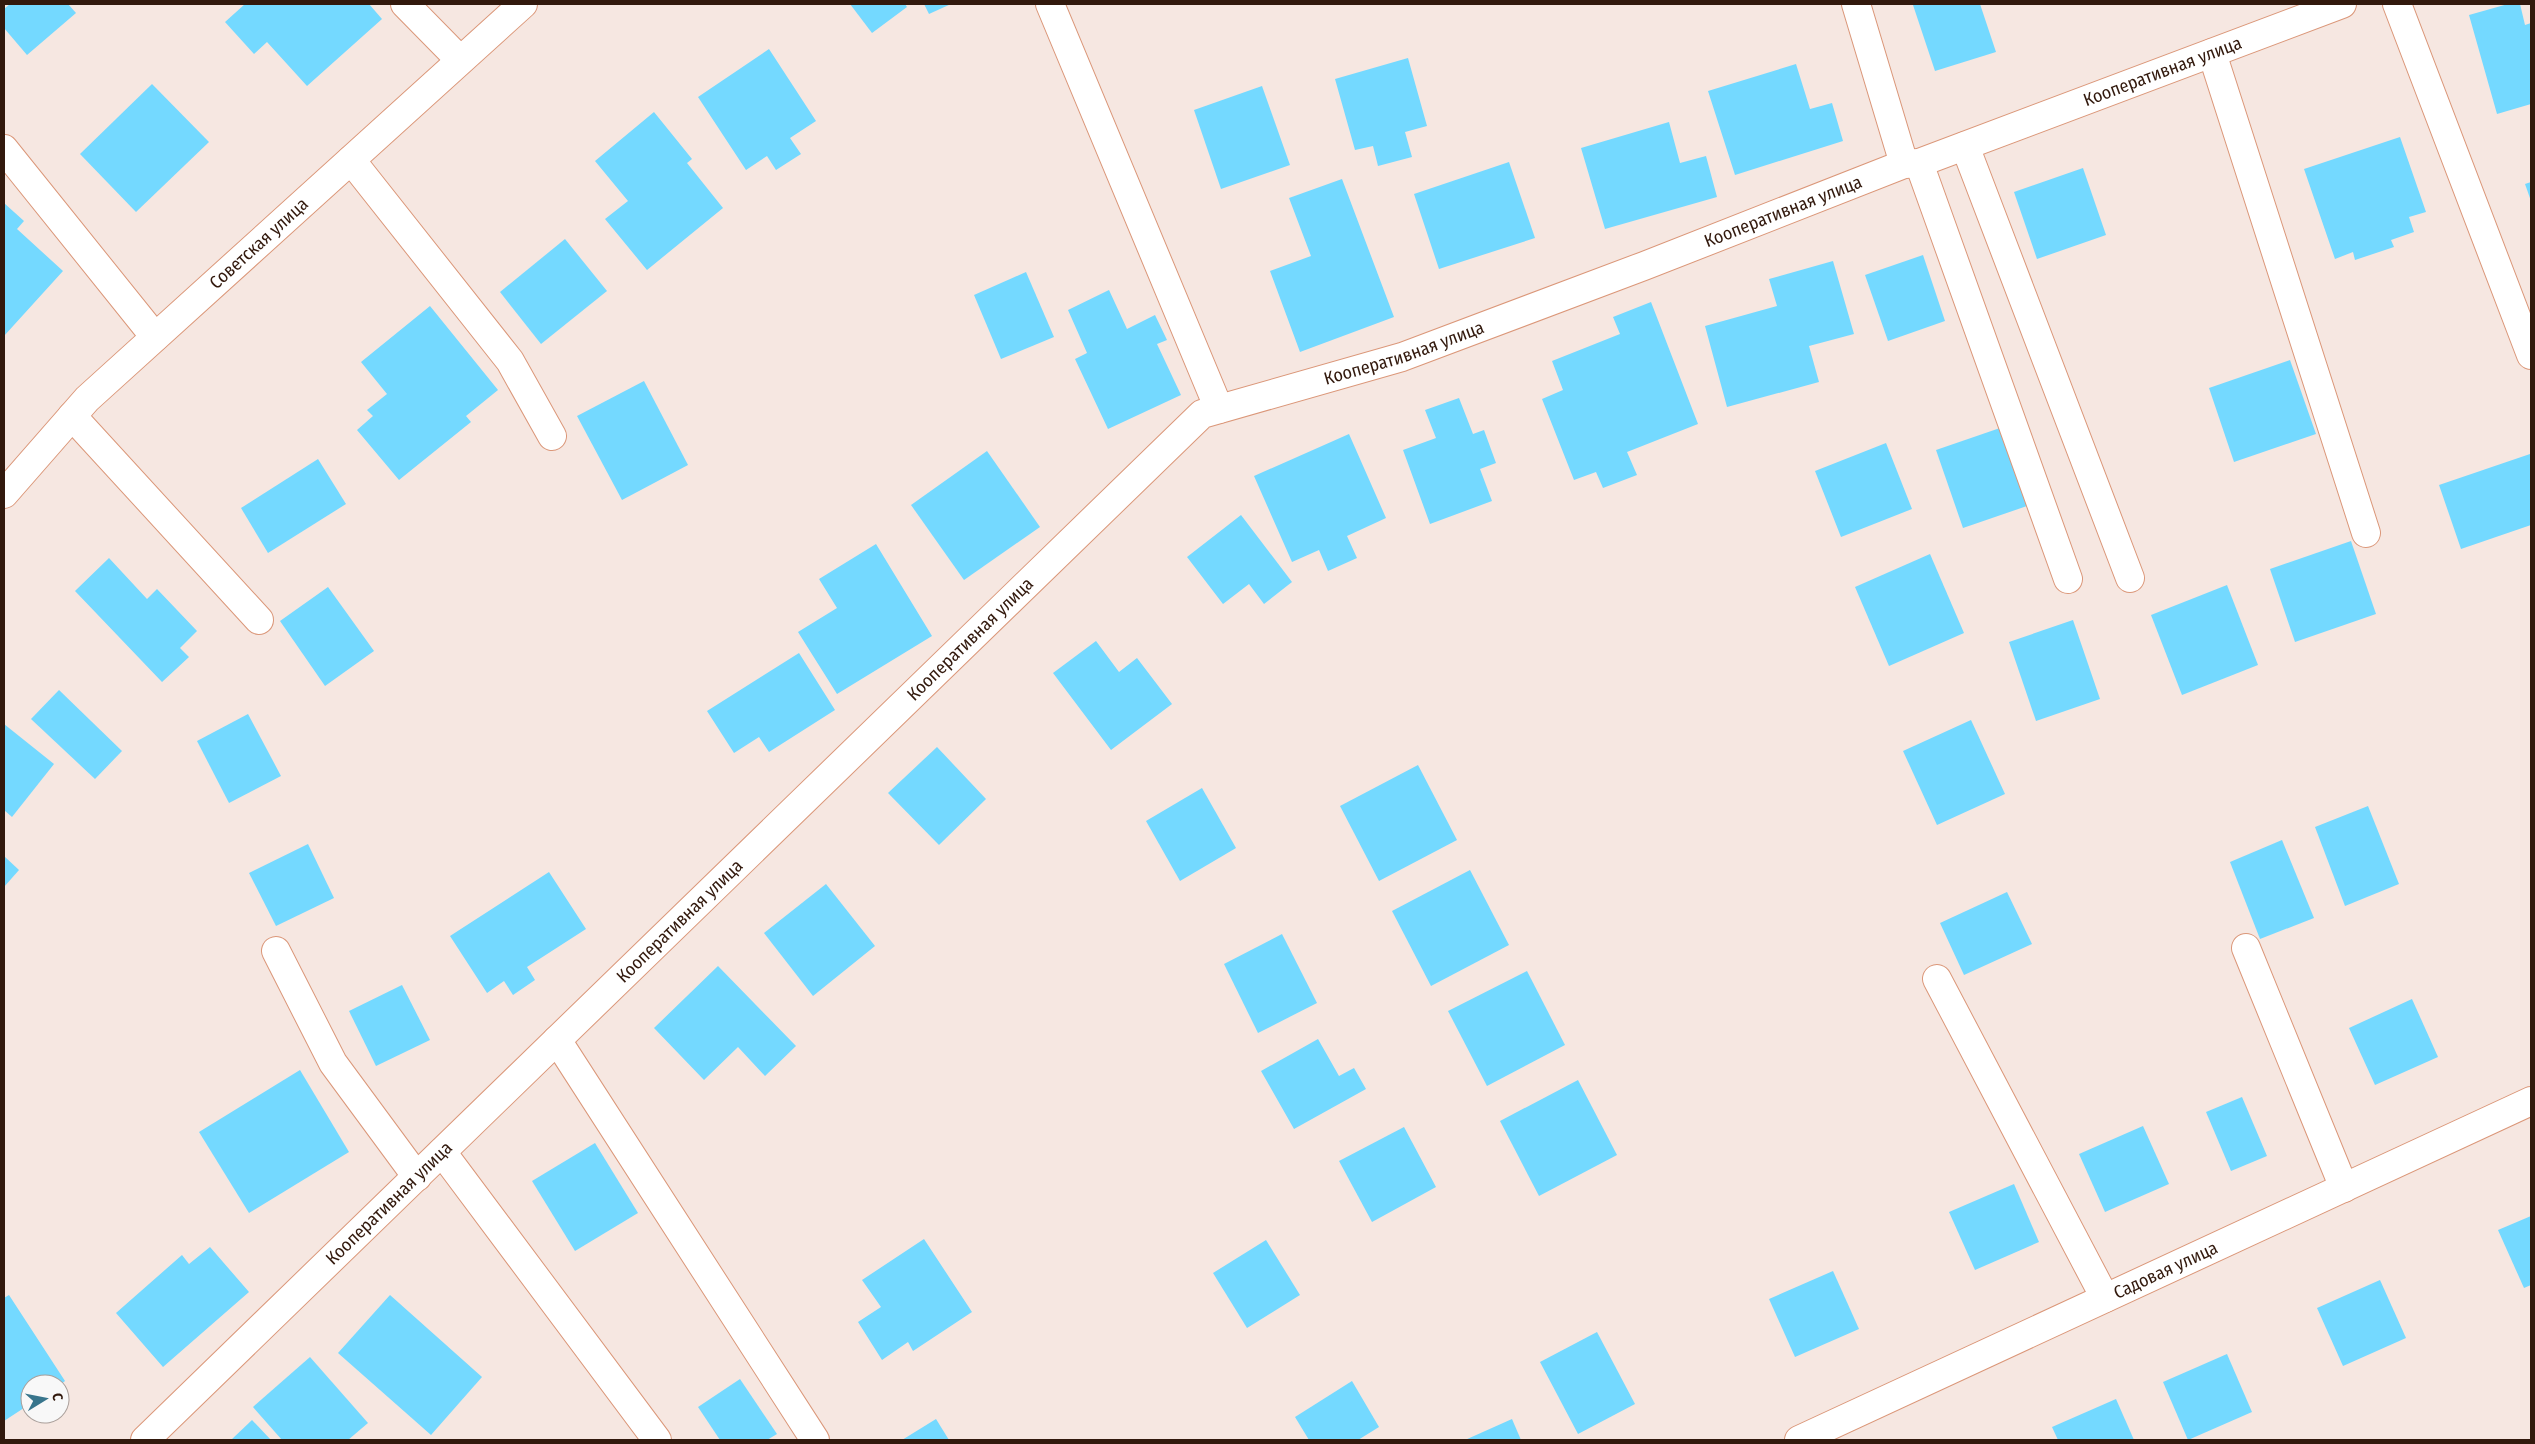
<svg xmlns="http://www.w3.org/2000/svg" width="2535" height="1444" font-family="'Fira Sans Condensed',sans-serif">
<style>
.building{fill:#74d9ff}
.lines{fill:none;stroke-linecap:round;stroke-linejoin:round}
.minor-casing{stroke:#db9779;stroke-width:30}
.minor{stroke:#fff;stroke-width:28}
.labels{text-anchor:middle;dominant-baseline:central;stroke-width:5;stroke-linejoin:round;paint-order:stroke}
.street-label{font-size:18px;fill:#32190d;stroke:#f8f8f8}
</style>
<rect width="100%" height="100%" fill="#f6e7e1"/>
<g class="building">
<path d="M10,4H68L76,13L27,55L4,28V9Z"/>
<path d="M245,4H369L382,19L307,86L267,42L254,54L225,22Z"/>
<path d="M850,4H905L907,7L872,33Z"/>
<path d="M924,4H951L929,14Z"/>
<path d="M1917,4H1980L1996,52L1935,71L1913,5Z"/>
<path d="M2508,4H2520L2525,25L2531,23V104L2497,114L2469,15Z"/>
<path d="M769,49L816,121L790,138L801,154L776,170L767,156L746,170L698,97Z"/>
<path d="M1408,58L1427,126L1405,132L1412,157L1378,166L1373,146L1355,150L1335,79Z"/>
<path d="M1796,64L1810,109L1832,103L1843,141L1735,175L1708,91Z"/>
<path d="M152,84L209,142L136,212L80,154Z"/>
<path d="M1262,86L1290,165L1221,189L1194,110Z"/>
<path d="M654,112L692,159L687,163L723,208L647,270L605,219L628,201L595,161Z"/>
<path d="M1669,122L1680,163L1706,156L1717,197L1605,229L1581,148Z"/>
<path d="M2400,137L2426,212L2409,217L2414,232L2391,240L2394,247L2355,260L2353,252L2335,259L2304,169Z"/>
<path d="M1509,162L1535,238L1439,269L1414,194Z"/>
<path d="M2083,168L2106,235L2037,259L2014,192Z"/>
<path d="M1342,179L1394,317L1300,352L1270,271L1311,256L1289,198Z"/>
<path d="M2531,182V201L2525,184Z"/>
<path d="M4,203L24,221L17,229L63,271L4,336Z"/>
<path d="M565,239L607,291L541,344L500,292Z"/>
<path d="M1923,255L1945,321L1888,341L1865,275Z"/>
<path d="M1833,261L1854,334L1809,346L1819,382L1727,407L1705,326L1777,306L1769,279Z"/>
<path d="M1026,272L1054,337L1001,359L974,295Z"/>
<path d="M1109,290L1127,329L1155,315L1167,340L1157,344L1181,395L1108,429L1075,359L1087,353L1068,310Z"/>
<path d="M1651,302L1698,424L1627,452L1637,475L1603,488L1596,472L1574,480L1542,399L1563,390L1552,361L1620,334L1613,317Z"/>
<path d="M430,306L498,390L466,416L471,422L399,480L357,430L373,416L367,410L387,394L361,362Z"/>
<path d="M2290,360L2316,434L2234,462L2209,388Z"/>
<path d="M644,381L688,465L622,500L577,416Z"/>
<path d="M1459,398L1473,434L1484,430L1496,463L1480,469L1492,501L1430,524L1403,450L1436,438L1425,410Z"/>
<path d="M2000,428L2027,506L1963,528L1936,450Z"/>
<path d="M1349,434L1386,518L1347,536L1357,558L1328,571L1319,550L1292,562L1254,476Z"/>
<path d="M1886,443L1912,509L1841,537L1815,471Z"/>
<path d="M987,451L1040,527L964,580L911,505Z"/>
<path d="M2530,454L2531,525L2461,549L2439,485Z"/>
<path d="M318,459L346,504L268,553L241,508Z"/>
<path d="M1241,515L1292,582L1264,604L1249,584L1223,604L1187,557Z"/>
<path d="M2351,541L2376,614L2295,642L2270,569Z"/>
<path d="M876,544L932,636L837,694L798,632L837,608L819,579Z"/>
<path d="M1930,554L1964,633L1889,666L1855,587Z"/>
<path d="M109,558L147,599L157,589L197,631L180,648L189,657L162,682L75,591Z"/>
<path d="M2227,585L2258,665L2182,695L2151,615Z"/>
<path d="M328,587L374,651L325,686L280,621Z"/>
<path d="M2073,620L2100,699L2036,721L2009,642Z"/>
<path d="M1096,641L1119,672L1137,658L1172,704L1111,750L1053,673Z"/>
<path d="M799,653L835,710L769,752L759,737L734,753L707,711Z"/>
<path d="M59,690L122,751L95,779L31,719Z"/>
<path d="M248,714L281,776L229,803L197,741Z"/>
<path d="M1971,720L2005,794L1937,825L1903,751Z"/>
<path d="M4,724L54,764L12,817L4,810Z"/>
<path d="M937,747L986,799L939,845L888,793Z"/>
<path d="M1418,765L1457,840L1379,881L1340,806Z"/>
<path d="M1202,788L1236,848L1180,881L1146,821Z"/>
<path d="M2368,806L2399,884L2345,906L2315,827Z"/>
<path d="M2282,840L2314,918L2260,939L2230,862Z"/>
<path d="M308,844L334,898L276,926L249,873Z"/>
<path d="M4,856L19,870L4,887Z"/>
<path d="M1470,870L1509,945L1431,986L1392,911Z"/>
<path d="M549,872L586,929L527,967L535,980L513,995L504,981L487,993L450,936Z"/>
<path d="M826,884L875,946L813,996L764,933Z"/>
<path d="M2007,892L2032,944L1964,975L1940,923Z"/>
<path d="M1282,934L1317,1003L1258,1033L1224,964Z"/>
<path d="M718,966L796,1046L765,1076L738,1047L704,1080L654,1028Z"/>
<path d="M1527,971L1565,1045L1487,1086L1448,1011Z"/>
<path d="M402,985L430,1040L376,1066L349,1011Z"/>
<path d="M2412,999L2438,1057L2375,1085L2349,1028Z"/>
<path d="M1318,1039L1339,1076L1354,1068L1366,1089L1294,1129L1261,1071Z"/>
<path d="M300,1070L349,1152L249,1213L199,1132Z"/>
<path d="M1578,1080L1617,1155L1539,1196L1500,1121Z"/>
<path d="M2242,1097L2267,1156L2231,1171L2206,1112Z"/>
<path d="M2143,1126L2169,1184L2105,1212L2079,1154Z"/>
<path d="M1404,1127L1436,1187L1372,1222L1339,1161Z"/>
<path d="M595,1143L638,1213L575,1251L532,1181Z"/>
<path d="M2014,1184L2039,1242L1975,1270L1949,1212Z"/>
<path d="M2531,1216V1285L2524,1288L2498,1230Z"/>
<path d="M924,1239L972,1312L913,1351L908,1342L882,1360L858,1322L881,1307L862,1280Z"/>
<path d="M1266,1240L1300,1295L1247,1328L1213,1273Z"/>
<path d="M210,1247L249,1292L163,1367L116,1313L182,1255L189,1264Z"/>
<path d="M1833,1271L1859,1329L1795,1357L1769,1299Z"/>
<path d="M2380,1280L2406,1338L2343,1366L2317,1308Z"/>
<path d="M9,1295L65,1381L60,1385L30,1384V1404L4,1421V1298Z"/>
<path d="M390,1295L482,1377L431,1435L338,1353Z"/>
<path d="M1597,1332L1635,1404L1578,1434L1540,1362Z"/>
<path d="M2227,1354L2252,1412L2188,1440L2163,1382Z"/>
<path d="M310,1357L368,1423L348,1440H282L253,1407Z"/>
<path d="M740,1379L777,1434L767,1440H720L698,1407Z"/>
<path d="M1352,1381L1379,1427L1358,1440H1309L1295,1417Z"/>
<path d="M2116,1399L2134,1440H2058L2052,1427Z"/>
<path d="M936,1419L949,1440H902Z"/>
<path d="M1512,1419L1521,1440H1465Z"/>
<path d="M252,1420L271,1440H231Z"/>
</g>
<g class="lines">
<defs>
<g id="minor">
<path d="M405,4L460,60"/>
<path d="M1050,4L1219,409"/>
<path d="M1856,4L1904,164"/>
<path d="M2397,4L2531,355"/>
<path d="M2212,53L2366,533"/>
<path d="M1965,146L2130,578"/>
<path d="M4,149L155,337"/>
<path d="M351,160L510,361L552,436"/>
<path d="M1919,163L2068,579"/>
<path d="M72,416L259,620"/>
<path id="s1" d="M4,494L87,399L523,4"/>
<path d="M2246,948L2344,1188"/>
<path d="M276,951L333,1063L417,1177"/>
<path d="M1937,979L2105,1298"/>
<path d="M557,1040L815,1440"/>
<path d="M442,1152L657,1440"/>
<path id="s2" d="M145,1440L1202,414L1402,357L1644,266L1904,164L1919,163L2342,4"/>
<path id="s3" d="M1799,1440L2531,1101"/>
</g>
</defs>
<use href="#minor" class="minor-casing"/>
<use href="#minor" class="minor"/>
</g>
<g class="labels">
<g class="street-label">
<text stroke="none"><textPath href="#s2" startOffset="2494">Кооперативная улица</textPath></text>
<text stroke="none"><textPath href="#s2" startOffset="2089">Кооперативная улица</textPath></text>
<text stroke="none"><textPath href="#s1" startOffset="358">Советская улица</textPath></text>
<text stroke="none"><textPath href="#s2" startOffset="1684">Кооперативная улица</textPath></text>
<text stroke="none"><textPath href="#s2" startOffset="1150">Кооперативная улица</textPath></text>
<text stroke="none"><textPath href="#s2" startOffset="745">Кооперативная улица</textPath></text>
<text stroke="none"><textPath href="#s2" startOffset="340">Кооперативная улица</textPath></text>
<text stroke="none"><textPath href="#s3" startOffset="404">Садовая улица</textPath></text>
</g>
</g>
<rect width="2535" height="1444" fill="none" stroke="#32190d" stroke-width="10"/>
<g transform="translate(45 1399) rotate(80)"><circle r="24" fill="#f8f8f8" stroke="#a99f9a"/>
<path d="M0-4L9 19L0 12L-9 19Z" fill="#38758c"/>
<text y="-8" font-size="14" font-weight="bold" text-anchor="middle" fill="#32190d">С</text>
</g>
</svg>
